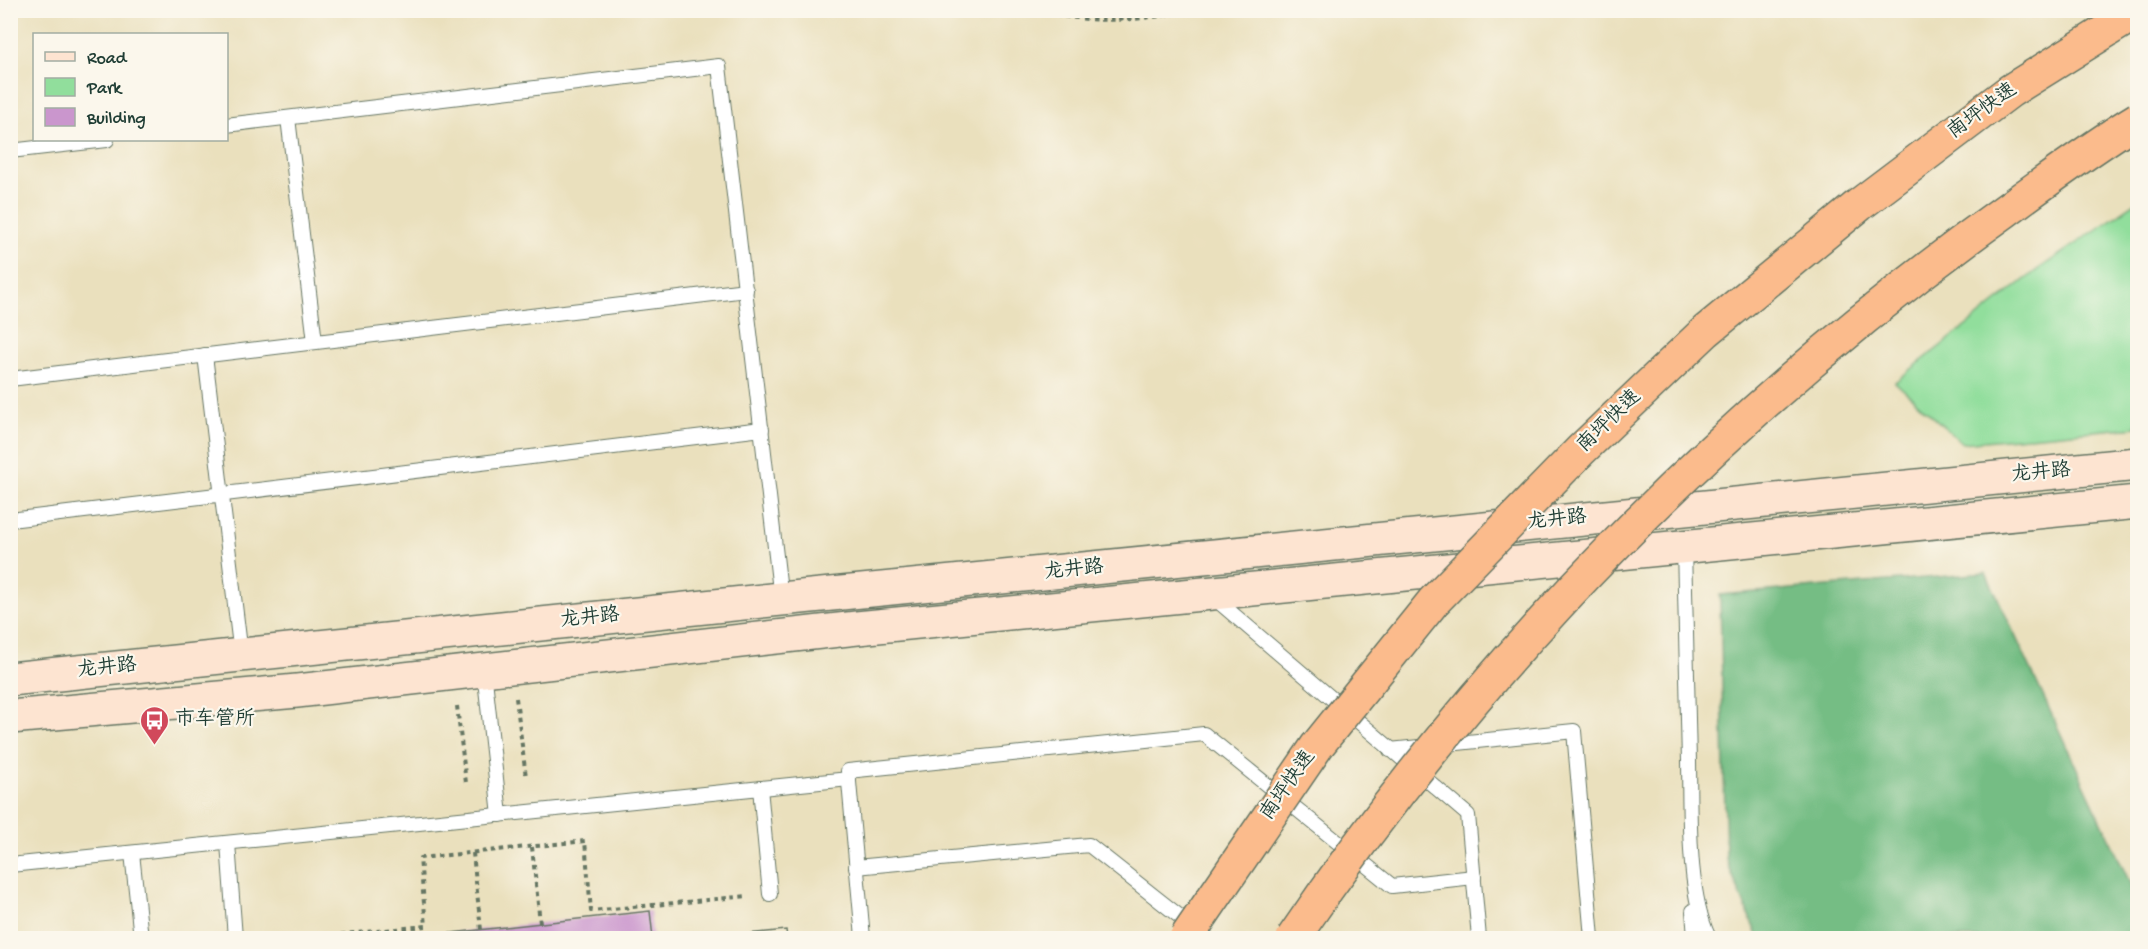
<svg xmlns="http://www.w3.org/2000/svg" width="2148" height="949" font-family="'Gochi Hand','LXGW WenKai TC',sans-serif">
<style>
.green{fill:#91de9c;stroke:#588e68;stroke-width:1.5}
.forest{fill:#74bd84;stroke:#4a7d5c;stroke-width:1.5}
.building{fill:#ca96cd}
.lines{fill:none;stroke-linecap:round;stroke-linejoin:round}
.lane-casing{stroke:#667664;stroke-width:16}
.secondary-casing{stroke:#667664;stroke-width:36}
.path{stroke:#667664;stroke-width:4;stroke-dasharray:4.5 4.5;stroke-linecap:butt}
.lane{stroke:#fff;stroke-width:14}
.secondary{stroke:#fde4d1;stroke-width:33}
.highway-bridge-casing{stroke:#667664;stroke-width:36;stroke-linecap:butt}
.highway-bridge{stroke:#fbbb8c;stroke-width:33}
.labels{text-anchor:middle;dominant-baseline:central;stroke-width:4.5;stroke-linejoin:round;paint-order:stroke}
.street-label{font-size:20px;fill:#1f3d34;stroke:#fbf7ec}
.poi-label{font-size:20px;fill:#1f3d34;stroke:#fbf7ec;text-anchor:start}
</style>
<rect width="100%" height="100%" fill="#fbf7ec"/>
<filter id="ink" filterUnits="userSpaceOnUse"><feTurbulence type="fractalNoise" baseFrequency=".0167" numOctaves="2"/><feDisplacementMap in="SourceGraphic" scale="12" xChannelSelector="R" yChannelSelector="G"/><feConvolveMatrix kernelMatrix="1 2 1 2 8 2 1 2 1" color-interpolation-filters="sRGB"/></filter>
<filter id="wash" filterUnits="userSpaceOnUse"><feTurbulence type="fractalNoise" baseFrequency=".008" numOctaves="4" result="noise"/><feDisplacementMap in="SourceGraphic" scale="24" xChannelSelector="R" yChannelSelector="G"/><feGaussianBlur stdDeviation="1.35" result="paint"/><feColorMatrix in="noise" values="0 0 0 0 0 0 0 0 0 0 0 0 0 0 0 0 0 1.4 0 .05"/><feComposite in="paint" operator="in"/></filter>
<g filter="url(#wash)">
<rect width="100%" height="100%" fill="#eae0bd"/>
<path class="green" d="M2137,202V427L1962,443L1895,382L2037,270Z"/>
<path class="forest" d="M1986,573L2137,898V938H1758L1726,859L1720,595Z"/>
<g id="blocks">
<g class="building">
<path d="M650,911L653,938H415V937Z"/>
<path d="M786,930L787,938H719V937Z"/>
</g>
</g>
</g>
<g filter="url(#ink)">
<use href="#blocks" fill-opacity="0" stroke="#667664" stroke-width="1.5"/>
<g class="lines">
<defs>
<g id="lane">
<path d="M288,118L315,342"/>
<path d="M226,125L719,66L781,599"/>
<path d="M10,151L107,140"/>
<path d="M205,355L241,655"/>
<path d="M10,379L746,290"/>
<path d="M10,520L762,429"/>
<path d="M1684,547C1686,619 1687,691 1689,762C1690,814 1687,893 1709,938"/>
<path d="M1213,597L1468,815L1479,938"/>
<path d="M484,670L500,815"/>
<path d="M1390,750L1574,731L1592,938"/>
<path d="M760,788L770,894"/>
<path d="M228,843L235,938"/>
<path d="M132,853L141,938"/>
<path d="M10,865L849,779"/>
<path d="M856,867L1089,845L1207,938"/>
<path d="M1693,911L1695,938"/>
<path d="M863,938L848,771L1204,734L1392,886L1474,877"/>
</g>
<g id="secondary">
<path d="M10,679L781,599L2138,464"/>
<path d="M10,717L297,691L857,628L2138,502"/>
</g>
</defs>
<use href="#lane" class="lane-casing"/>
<use href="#secondary" class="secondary-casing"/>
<g class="path">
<path d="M1038,10C1087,25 1143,21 1193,10"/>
<path d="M516,698L526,777"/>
<path d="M457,706L466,783"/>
<path d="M532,847L540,923"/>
<path d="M473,853L481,930"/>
<path d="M305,938L426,926L420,858L585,841L591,911L748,896"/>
</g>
<use href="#lane" class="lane"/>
<use href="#secondary" class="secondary"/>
<defs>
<g id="highway-bridge">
<path d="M1186,938L1317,746L1433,602L1581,450L1706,331L1859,205L2010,91L2138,11"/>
<path d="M1293,938C1482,658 1731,407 2005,211C2049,179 2092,147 2138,119"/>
</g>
</defs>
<use href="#highway-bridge" class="highway-bridge-casing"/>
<use href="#highway-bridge" class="highway-bridge"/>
</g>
</g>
<defs>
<symbol id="bus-pin" viewBox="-11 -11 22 30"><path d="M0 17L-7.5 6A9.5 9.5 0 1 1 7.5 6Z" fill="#d1495b" stroke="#fbf7ec"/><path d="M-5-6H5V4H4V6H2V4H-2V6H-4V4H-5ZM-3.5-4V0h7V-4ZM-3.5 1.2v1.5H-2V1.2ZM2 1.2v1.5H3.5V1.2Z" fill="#fff"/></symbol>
</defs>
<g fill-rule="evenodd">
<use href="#bus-pin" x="138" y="704" width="33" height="45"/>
</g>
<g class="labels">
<g class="street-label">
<text transform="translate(1983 112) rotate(-36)">南坪快速</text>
<text transform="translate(1610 422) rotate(-44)">南坪快速</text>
<text transform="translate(2041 474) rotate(-5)">龙井路</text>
<text transform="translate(1557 521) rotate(-6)">龙井路</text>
<text transform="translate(1074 571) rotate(-6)">龙井路</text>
<text transform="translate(590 619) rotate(-6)">龙井路</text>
<text transform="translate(107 669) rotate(-6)">龙井路</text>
<text transform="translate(1289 786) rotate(-55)">南坪快速</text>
</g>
<g class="poi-label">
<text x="175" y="720">市车管所</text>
</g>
</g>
<rect width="2148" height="949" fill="none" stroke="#fbf7ec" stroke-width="36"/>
<rect x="33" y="33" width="195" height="108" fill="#fbf7ec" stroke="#a3ada2" stroke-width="1.5"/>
<rect x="45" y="52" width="30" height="9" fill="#fde4d1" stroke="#a3ada2" stroke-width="1.5"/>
<text x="87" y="63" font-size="18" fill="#1f3d34">Road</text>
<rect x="45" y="78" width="30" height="18" fill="#91de9c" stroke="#a3ada2" stroke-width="1.5"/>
<text x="87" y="93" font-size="18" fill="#1f3d34">Park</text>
<rect x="45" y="108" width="30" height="18" fill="#ca96cd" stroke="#a3ada2" stroke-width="1.5"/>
<text x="87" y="123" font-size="18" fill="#1f3d34">Building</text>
</svg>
